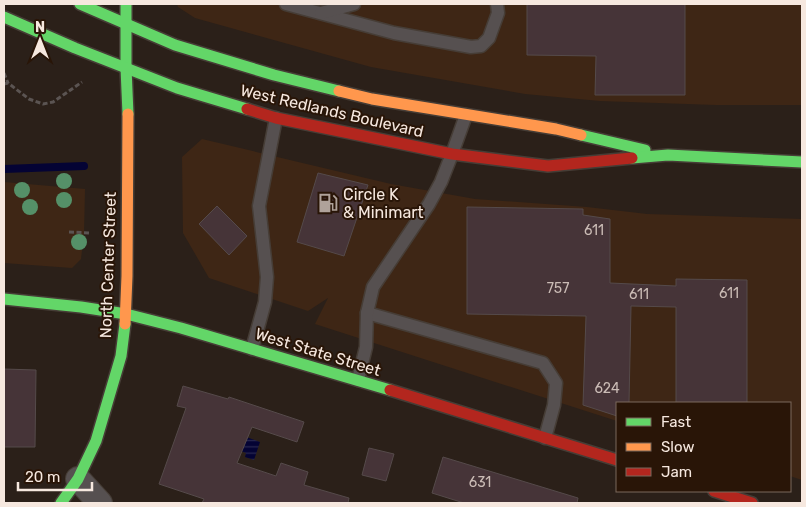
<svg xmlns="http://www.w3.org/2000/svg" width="806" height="507" font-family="Rubik,sans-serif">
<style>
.built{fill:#3e2615}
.water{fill:url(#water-rules)}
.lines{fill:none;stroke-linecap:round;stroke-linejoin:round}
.stream{stroke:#040334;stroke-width:8}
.building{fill:#463438;stroke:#554a4a}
.lane-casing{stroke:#463d36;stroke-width:15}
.street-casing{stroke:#463d36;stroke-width:26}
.fast-casing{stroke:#463d36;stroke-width:14}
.slow-casing{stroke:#463d36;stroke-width:14}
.jam-casing{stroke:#463d36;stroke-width:14}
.path{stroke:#5b5452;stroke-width:3;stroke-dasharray:5 2.5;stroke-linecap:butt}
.lane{stroke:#565050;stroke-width:12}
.street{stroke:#565050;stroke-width:24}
.fast{stroke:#63d668;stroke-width:11}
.slow{stroke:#ff974d;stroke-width:11}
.jam{stroke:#b3261e;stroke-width:11}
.tree{fill:#559068}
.labels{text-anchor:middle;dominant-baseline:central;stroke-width:4;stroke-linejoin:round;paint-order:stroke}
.number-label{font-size:14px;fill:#cabbb5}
.street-label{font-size:16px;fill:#f6e8df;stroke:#291507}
.poi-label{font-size:16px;fill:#f6e8df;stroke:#291507;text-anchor:start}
</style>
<defs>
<pattern id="water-rules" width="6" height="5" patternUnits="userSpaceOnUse" patternTransform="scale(1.25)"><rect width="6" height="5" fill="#040334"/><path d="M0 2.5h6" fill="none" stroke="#292851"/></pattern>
</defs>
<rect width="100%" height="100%" fill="#2b2019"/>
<g class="built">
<path d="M177,4H802V105H716L600,101L525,94L371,67L195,18L178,7Z"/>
<path d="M202,139L391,184L475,199L587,207L647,214L802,219V480L790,476V403H617V421L315,324L328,298L308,311L209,278L183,233L182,157Z"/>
<path d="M4,182L85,189L84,233L81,259L72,268L4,263Z"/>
</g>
<path class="water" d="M229,431L260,442L254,460L245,457L246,453L224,445Z"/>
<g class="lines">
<path class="stream" d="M4,169L84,166"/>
</g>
<g class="building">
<path d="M527,4H685V95H595L596,56L527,55Z"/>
<path d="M318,173L368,185L344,256L297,242Z"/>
<path d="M217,206L247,236L229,255L199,224Z"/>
<path d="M467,207L583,209V215L610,219V283L676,286V279L747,280V403H676V307L631,306L629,403H617V416L583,405L586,316L467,314Z"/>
<path d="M4,369L36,370L35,447H4Z"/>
<path d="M183,386L228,399L229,397L304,422L297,442L252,427L237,463L276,476L281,463L308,472L304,485L349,498L348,503H202L204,499L159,484L186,408L177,406Z"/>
<path d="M369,448L394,454L386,481L362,475Z"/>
<path d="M443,457L578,498L577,503H464L432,493Z"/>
</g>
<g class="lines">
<defs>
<g id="lane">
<path d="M286,4L394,33L471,47L481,46L489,38L498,13L497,4"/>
<path d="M321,13L354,4"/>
<path d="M367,313L543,363L556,383L554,405L545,438"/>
<path d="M252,349L265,302L267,277L259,206L276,118"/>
<path d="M358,380L366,347L367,313L373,287L429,204L441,182L452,154L466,115"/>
</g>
<path id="street" d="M78,479L100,503"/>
<g id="fast">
<path d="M80,4L175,45L274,75L339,91"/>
<path d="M126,4V68L128,114"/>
<path d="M4,17L75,48L177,88L247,109"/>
<path d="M581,135L645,150"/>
<path d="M632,158L668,155L802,162"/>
<path d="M4,299L81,307L126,314L181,328L390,390"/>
<path d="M61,503L78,479L96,441L121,356L125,324"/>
</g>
<g id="slow">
<path d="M339,91L372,99L556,129L581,135"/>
<path d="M125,324L127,276L128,114"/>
</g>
<g id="jam">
<path d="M247,109L276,118L452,154L548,166L632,158"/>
<path d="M390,390L617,460"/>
<path d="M714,491L752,503"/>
</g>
</defs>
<use href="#lane" class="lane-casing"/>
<use href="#street" class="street-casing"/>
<use href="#fast" class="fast-casing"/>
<use href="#slow" class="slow-casing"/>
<use href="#jam" class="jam-casing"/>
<g class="path">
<path d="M4,73L8,83"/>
<path d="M4,84L8,83L29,99L43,104L53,102L82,82"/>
<path d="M69,232L91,233"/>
</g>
<use href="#lane" class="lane"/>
<use href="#street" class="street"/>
<use href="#fast" class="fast"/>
<use href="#slow" class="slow"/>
<use href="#jam" class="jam"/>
</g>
<g class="tree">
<circle cx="64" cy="181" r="8"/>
<circle cx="22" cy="190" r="8"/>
<circle cx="64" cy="200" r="8"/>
<circle cx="30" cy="207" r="8"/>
<circle cx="79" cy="242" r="8"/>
</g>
<defs>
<symbol id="fuel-bare" viewBox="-9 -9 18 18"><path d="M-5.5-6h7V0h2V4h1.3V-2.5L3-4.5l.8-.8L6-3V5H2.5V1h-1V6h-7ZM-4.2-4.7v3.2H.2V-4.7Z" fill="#afa29a" stroke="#291507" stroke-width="2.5" paint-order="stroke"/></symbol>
</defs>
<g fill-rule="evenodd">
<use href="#fuel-bare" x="314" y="189" width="28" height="28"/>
</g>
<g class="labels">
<g class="number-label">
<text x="594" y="230">611</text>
<text x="558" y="288">757</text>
<text x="729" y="293">611</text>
<text x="639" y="294">611</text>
<text x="607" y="388">624</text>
<text x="480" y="482">631</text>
</g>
<g class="street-label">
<text transform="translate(332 111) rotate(13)">West Redlands Boulevard</text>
<text transform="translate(108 265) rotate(-88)">North Center Street</text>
<text transform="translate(318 352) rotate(17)">West State Street</text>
</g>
<g class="poi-label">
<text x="343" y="194">Circle K<tspan x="343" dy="18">&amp; Minimart</tspan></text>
</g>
</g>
<rect width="806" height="507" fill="none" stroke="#f6e8df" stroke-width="10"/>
<rect x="616" y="402" width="175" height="90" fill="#291507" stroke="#7b695d"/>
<rect x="626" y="418" width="25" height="8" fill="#63d668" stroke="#7b695d"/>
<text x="661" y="427" font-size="15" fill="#f6e8df">Fast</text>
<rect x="626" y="443" width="25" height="8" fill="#ff974d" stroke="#7b695d"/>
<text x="661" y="452" font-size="15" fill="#f6e8df">Slow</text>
<rect x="626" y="468" width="25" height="8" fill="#b3261e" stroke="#7b695d"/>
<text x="661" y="477" font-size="15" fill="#f6e8df">Jam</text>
<g transform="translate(40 40)" stroke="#291507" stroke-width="4" paint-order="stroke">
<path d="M0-4L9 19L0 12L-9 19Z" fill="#f6e8df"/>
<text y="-8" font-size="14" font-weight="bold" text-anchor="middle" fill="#f6e8df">N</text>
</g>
<path d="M18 482v8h74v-8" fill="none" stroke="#f6e8df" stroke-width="2.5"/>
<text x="25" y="482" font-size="15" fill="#f6e8df" stroke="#291507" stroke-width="4" paint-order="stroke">20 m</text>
</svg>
